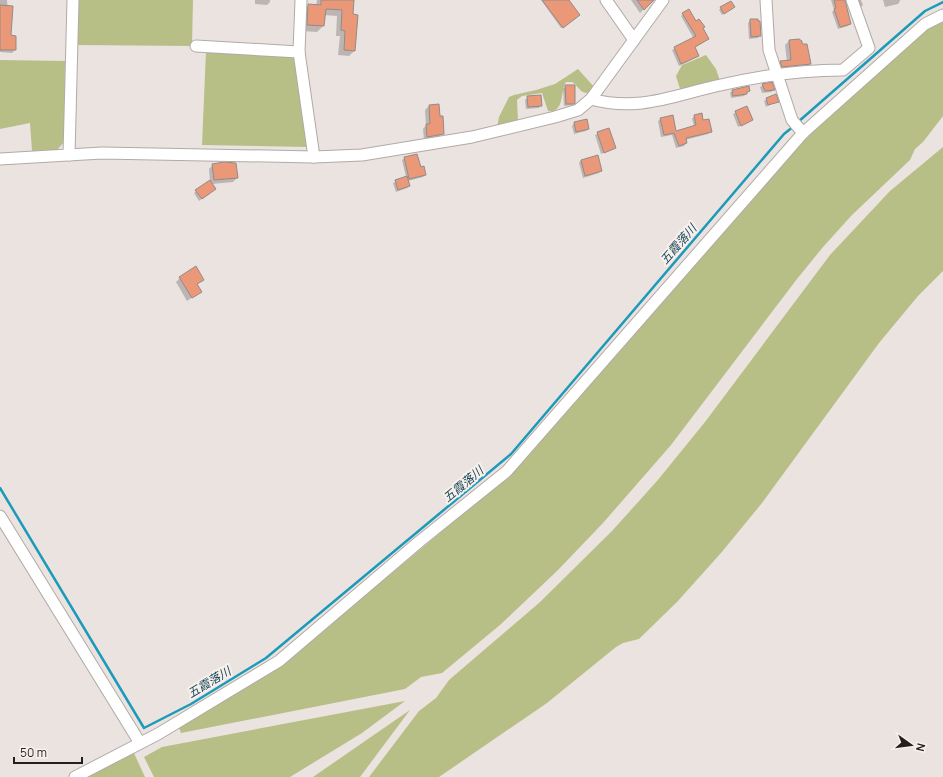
<svg xmlns="http://www.w3.org/2000/svg" width="943" height="777" font-family="Manrope,'Noto Sans JP',sans-serif">
<style>
.green{fill:#b8bf86}
.shadow{fill:#0003}
.lines{fill:none;stroke-linecap:round;stroke-linejoin:round}
.stream{stroke:#1c9ab9;stroke-width:2.5}
.building{fill:#ea9877;stroke:#928b88}
.minor-casing{stroke:#b1aaa7;stroke-width:13}
.minor{stroke:#fff;stroke-width:11}
.labels{text-anchor:middle;dominant-baseline:central;stroke-width:4;stroke-linejoin:round;paint-order:stroke}
.water-label{font-size:12px;font-style:italic;fill:#1a4a58;stroke:#f8f0ed}
</style>
<rect width="100%" height="100%" fill="#ebe3e0"/>
<g class="green">
<path d="M78,0H193L192,45L191,46L77,45Z"/>
<path d="M943,20V116L923,142L915,149L910,160L852,215L823,247L797,279L671,445L603,523L558,570L500,625L442,673L421,677L405,689L181,733L179,728L284,663L512,473L801,139L926,29Z"/>
<path d="M206,51L294,54L308,147L202,145Z"/>
<path d="M706,55L716,69L720,81L681,92L676,76L682,65Z"/>
<path d="M0,60L65,61L64,142L57,150L32,151L30,123L0,129Z"/>
<path d="M578,69L595,88L590,93C579,94 580,87 572,82H566C560,91 565,113 548,111L542,93L522,96L517,100L518,120L515,123L497,127L499,117L509,97L514,95L536,90L555,84Z"/>
<path d="M943,147V271L918,296L879,343L762,503L721,553L677,602L639,639L623,643L616,647L547,703L439,777H369L419,711L436,698L449,680L539,603L612,531L657,481L705,422L830,255L890,191Z"/>
<path d="M405,701L362,733L290,777H154L144,757L162,747Z"/>
<path d="M410,710L360,777H313Z"/>
<path d="M133,751L145,777H81Z"/>
</g>
<g class="shadow">
<path d="M0,0H7L10,36L15,50L12,53L0,52Z"/>
<path d="M255,0H270V2L267,5L255,4Z"/>
<path d="M317,0H353L352,15L354,51L349,56L338,55L340,36H336L337,16L324,15L323,26L317,32L302,31L303,11L309,5L316,6Z"/>
<path d="M541,0H568L579,15L561,28Z"/>
<path d="M631,0H653L640,13Z"/>
<path d="M831,0H845L850,23L848,26L838,29L832,12L834,10Z"/>
<path d="M855,0H861L863,5L860,8Z"/>
<path d="M883,0H900V1L898,4L885,7Z"/>
<path d="M734,7L722,15L719,10L721,8Z"/>
<path d="M683,14L702,28L708,39L694,48L698,56L695,58L679,66L672,50L694,39L681,16Z"/>
<path d="M750,20L760,35L758,38L749,39L748,23Z"/>
<path d="M789,41L810,64L806,68L778,70L777,66L781,62H787L785,45Z"/>
<path d="M763,85L774,90L771,92L762,93L760,87Z"/>
<path d="M566,86L574,103L572,105L564,106L563,89Z"/>
<path d="M733,90L749,91L744,96L731,98L730,93Z"/>
<path d="M528,97L541,105L539,108L526,109L525,100Z"/>
<path d="M767,99L777,101L766,107L764,101Z"/>
<path d="M429,106L439,117L443,133L439,137L424,141L423,129L426,125L425,110Z"/>
<path d="M746,107L752,120L738,127L733,114Z"/>
<path d="M694,116L702,122L710,132L708,134L685,140L686,143L684,146L676,148L672,135L661,137L658,121L661,119L676,133L694,126L692,119Z"/>
<path d="M586,120L588,129L586,131L574,134L572,126L574,123Z"/>
<path d="M609,129L615,148L601,154L595,135Z"/>
<path d="M405,158L420,169L425,175L423,177L408,181L409,186L407,188L396,192L393,183L406,177L402,160Z"/>
<path d="M581,160L601,170L599,173L583,178L579,163Z"/>
<path d="M213,165L237,178L233,182L212,184V191L199,201L194,193L210,181L209,169Z"/>
<path d="M180,278L203,279L196,285L200,292L187,301L176,282Z"/>
</g>
<g class="lines">
<g class="stream">
<path d="M798,122L925,11L943,2"/>
<path d="M0,488L144,728L191,704L266,658L511,454L784,134L794,126"/>
</g>
</g>
<g class="building">
<path d="M321,0H354L353,14L358,15L355,51L344,50L345,31L341,30L342,10L326,9L324,26L307,25L308,4L321,5Z"/>
<path d="M542,0H569L580,15L563,28Z"/>
<path d="M637,0H654L644,10Z"/>
<path d="M834,0H845L851,24L840,27L834,9L836,8Z"/>
<path d="M731,1L735,7L724,14L720,7Z"/>
<path d="M0,5L13,6L11,35L16,36V50H0Z"/>
<path d="M689,9L696,21L699,19L705,27L703,28L709,39L695,47L699,56L681,64L674,47L696,36L682,13Z"/>
<path d="M750,19H758V21H760L761,36L751,37Z"/>
<path d="M799,39L802,41V44H807L811,64L782,67L780,61L791,60L789,40Z"/>
<path d="M772,82L775,90L765,91L762,84Z"/>
<path d="M565,85H575V104H566Z"/>
<path d="M749,86L750,91L747,92V94L733,96L732,90Z"/>
<path d="M776,94L779,102L768,105L766,98Z"/>
<path d="M541,95L542,106L528,107L527,96Z"/>
<path d="M439,104L440,116H443L444,134L427,137L426,124H430L429,105Z"/>
<path d="M747,106L753,120L741,126L735,111Z"/>
<path d="M702,113L703,120L709,119L712,132L686,138L687,143L679,146L674,133L664,135L660,118L673,115L676,131L696,125L694,115Z"/>
<path d="M587,119L589,129L576,132L574,122Z"/>
<path d="M609,128L616,148L604,153L597,132Z"/>
<path d="M417,154L421,167L424,166L426,175L409,179L404,157Z"/>
<path d="M598,155L602,171L585,176L581,160Z"/>
<path d="M224,162L236,163L238,178L214,180L212,164Z"/>
<path d="M407,176L410,186L398,190L395,180Z"/>
<path d="M210,180L216,189L202,199L195,190Z"/>
<path d="M196,266L204,280L197,284L202,292L192,298L179,277Z"/>
</g>
<g class="lines">
<defs>
<g id="minor">
<path d="M301,0L299,52L314,157"/>
<path d="M606,0L634,40"/>
<path d="M766,0L769,50L792,120L803,133"/>
<path d="M196,46L299,52"/>
<path d="M591,99C637,112 672,96 716,86C758,76 800,70 843,70L869,48L852,0"/>
<path d="M69,155L73,0"/>
<path d="M0,159L102,153L314,157L362,155L472,137L555,117L578,110L591,99L663,0"/>
<path d="M0,516L140,743"/>
<path d="M75,777L158,734L279,661L420,541L507,471L803,133L925,24L943,15"/>
</g>
</defs>
<use href="#minor" class="minor-casing"/>
<use href="#minor" class="minor"/>
</g>
<g class="labels">
<g class="water-label">
<text transform="translate(678 244) rotate(-49)">五霞落川</text>
<text transform="translate(463 484) rotate(-40)">五霞落川</text>
<text transform="translate(209 682) rotate(-31)">五霞落川</text>
</g>
</g>
<g transform="translate(911 745) rotate(104)" stroke="#f8f0ed" stroke-width="3" paint-order="stroke">
<path d="M0-3L7 15L0 10L-7 15Z" fill="#221f1e"/>
<text y="-6" font-size="11" font-weight="bold" text-anchor="middle" fill="#221f1e">N</text>
</g>
<path d="M14 757v6h68v-6" fill="none" stroke="#221f1e" stroke-width="2"/>
<text x="20" y="757" font-size="12" fill="#221f1e" stroke="#f8f0ed" stroke-width="3" paint-order="stroke">50 m</text>
</svg>
